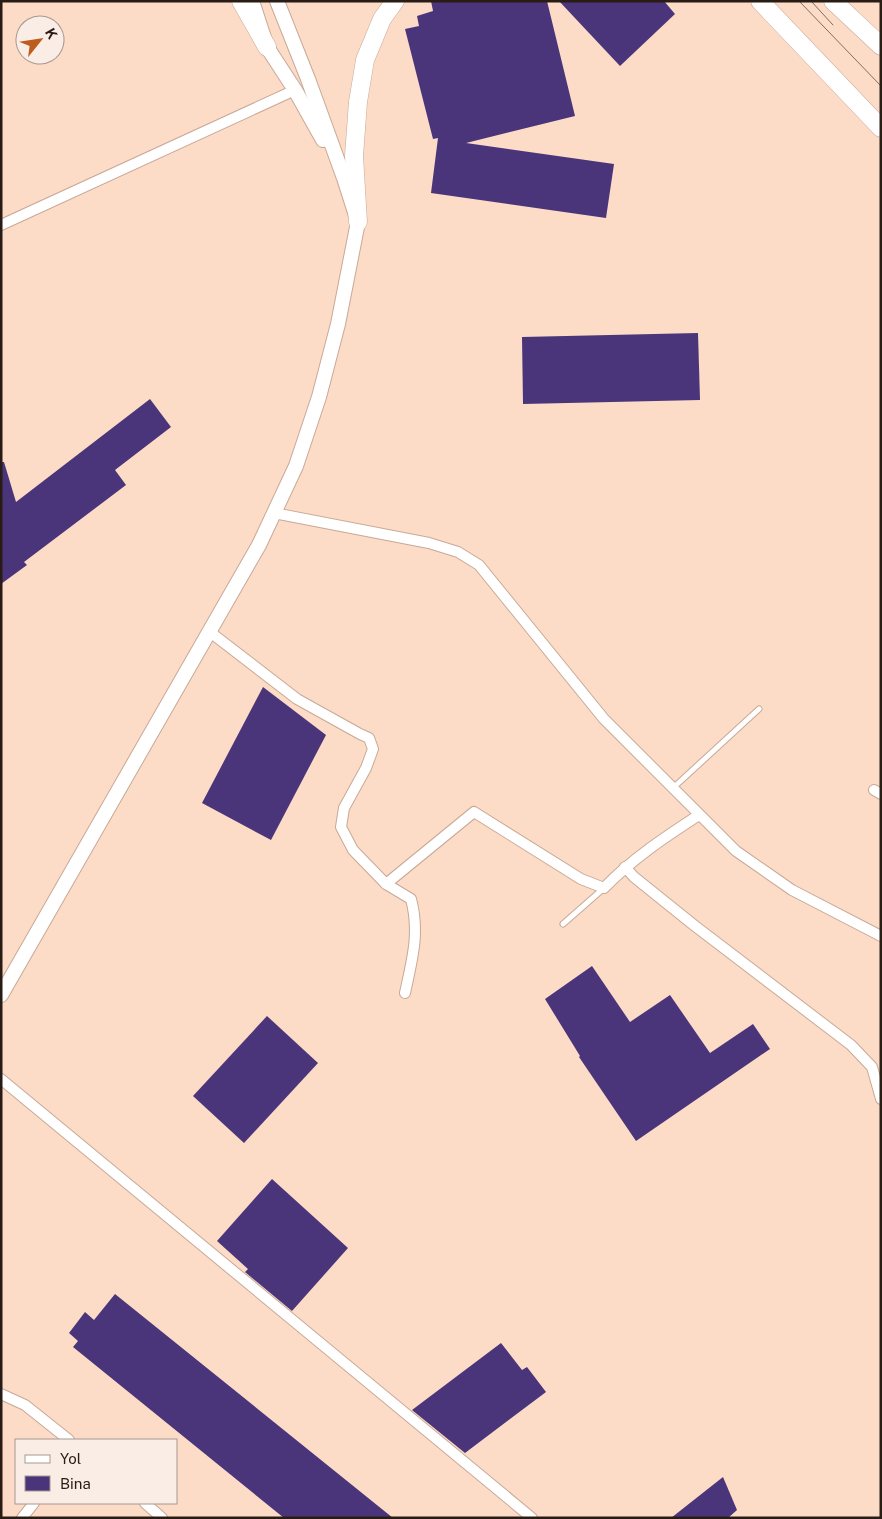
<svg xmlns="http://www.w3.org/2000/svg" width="882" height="1519" font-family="'Public Sans',sans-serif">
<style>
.building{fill:#4a357a}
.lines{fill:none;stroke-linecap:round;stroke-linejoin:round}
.service-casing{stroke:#c8a996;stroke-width:7}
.minor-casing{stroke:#c8a996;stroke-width:12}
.tertiary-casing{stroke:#c8a996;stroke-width:16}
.trunk-casing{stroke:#c8a996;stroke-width:19}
.service{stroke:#fff;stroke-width:5}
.minor{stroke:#fff;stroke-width:10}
.tertiary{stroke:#fff;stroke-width:14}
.trunk{stroke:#fff;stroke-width:18}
.tram{stroke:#826d61;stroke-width:1}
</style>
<rect width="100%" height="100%" fill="#fcdbc7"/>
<g class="building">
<path d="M431,1H547L575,116L466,143L614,164L606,218L431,193L438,138L433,139L405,29L419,26L417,16L433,11Z"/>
<path d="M559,1H664L675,14L620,66Z"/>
<path d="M698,333L700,400L523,404L522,337Z"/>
<path d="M150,399L171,427L115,470L126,485L24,562L27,565L1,584V462H4L16,502Z"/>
<path d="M263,687L326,735L271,840L202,803Z"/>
<path d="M592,966L630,1022L670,995L710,1053L753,1024L770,1049L636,1141L579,1057L580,1056L545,999Z"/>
<path d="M267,1016L318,1063L244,1143L193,1096Z"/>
<path d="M272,1179L348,1248L292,1311L245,1272L248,1269L217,1241Z"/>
<path d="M115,1294L393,1518H284L73,1347L78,1341L69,1333L85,1312L94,1320Z"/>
<path d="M501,1343L522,1370L527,1367L546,1392L465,1453L412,1410Z"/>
<path d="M723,1477L737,1510L728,1518H671Z"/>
</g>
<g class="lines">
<defs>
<g id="service">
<path d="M673,788L759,709"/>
<path d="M563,924L604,888"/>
</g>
<g id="minor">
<path d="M1,225L295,90"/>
<path d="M274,513L429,543L458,552L479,565L604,719L736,851L792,890L881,936"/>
<path d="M210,632L297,699L360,734L369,738L373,749L366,768L344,808L341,827L353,850L386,884L411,899C420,933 412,960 405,993"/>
<path d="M874,790L881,794"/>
<path d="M625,867L634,877L695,926L851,1045L872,1067L881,1099"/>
<path d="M386,884L474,812L581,879L604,888C632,859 665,837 699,815"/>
<path d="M1,1079L532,1518"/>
<path d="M1,1394L25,1405L69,1440"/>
<path d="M145,1503L162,1518"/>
<path d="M22,1518L34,1503"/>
</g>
<g id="tertiary">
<path d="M252,1L267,47L295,90L323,140"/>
<path d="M1,995L259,545L296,466L319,397L338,324L358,222L344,178L308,79L277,1"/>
</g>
<g id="trunk">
<path d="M241,1L267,47"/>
<path d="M760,1L881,128"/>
<path d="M833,1L881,46"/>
<path d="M358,222L354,156L358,102L365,60L382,19L395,1"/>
</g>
</defs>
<use href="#service" class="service-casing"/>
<use href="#minor" class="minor-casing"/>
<use href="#tertiary" class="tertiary-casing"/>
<use href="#trunk" class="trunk-casing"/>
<use href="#service" class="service"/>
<use href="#minor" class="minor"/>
<use href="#tertiary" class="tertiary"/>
<use href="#trunk" class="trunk"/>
<g class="tram">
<path d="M799,1L881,86"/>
<path d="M811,1L833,25"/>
</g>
</g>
<rect width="882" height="1519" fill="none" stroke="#281c15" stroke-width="5"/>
<rect x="15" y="1439" width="162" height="65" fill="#faede5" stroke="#a69992"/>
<rect x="25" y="1455" width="25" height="8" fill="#ffffff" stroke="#a69992"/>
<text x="60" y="1464" font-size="15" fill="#281c15">Yol</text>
<rect x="25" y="1476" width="25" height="15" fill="#4a357a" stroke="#a69992"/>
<text x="60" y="1489" font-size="15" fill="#281c15">Bina</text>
<g transform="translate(40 40) rotate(60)"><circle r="24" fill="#faede5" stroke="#a69992"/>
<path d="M0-4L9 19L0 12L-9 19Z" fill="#bd5c1d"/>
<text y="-8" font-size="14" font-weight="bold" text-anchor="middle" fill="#281c15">K</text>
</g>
</svg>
